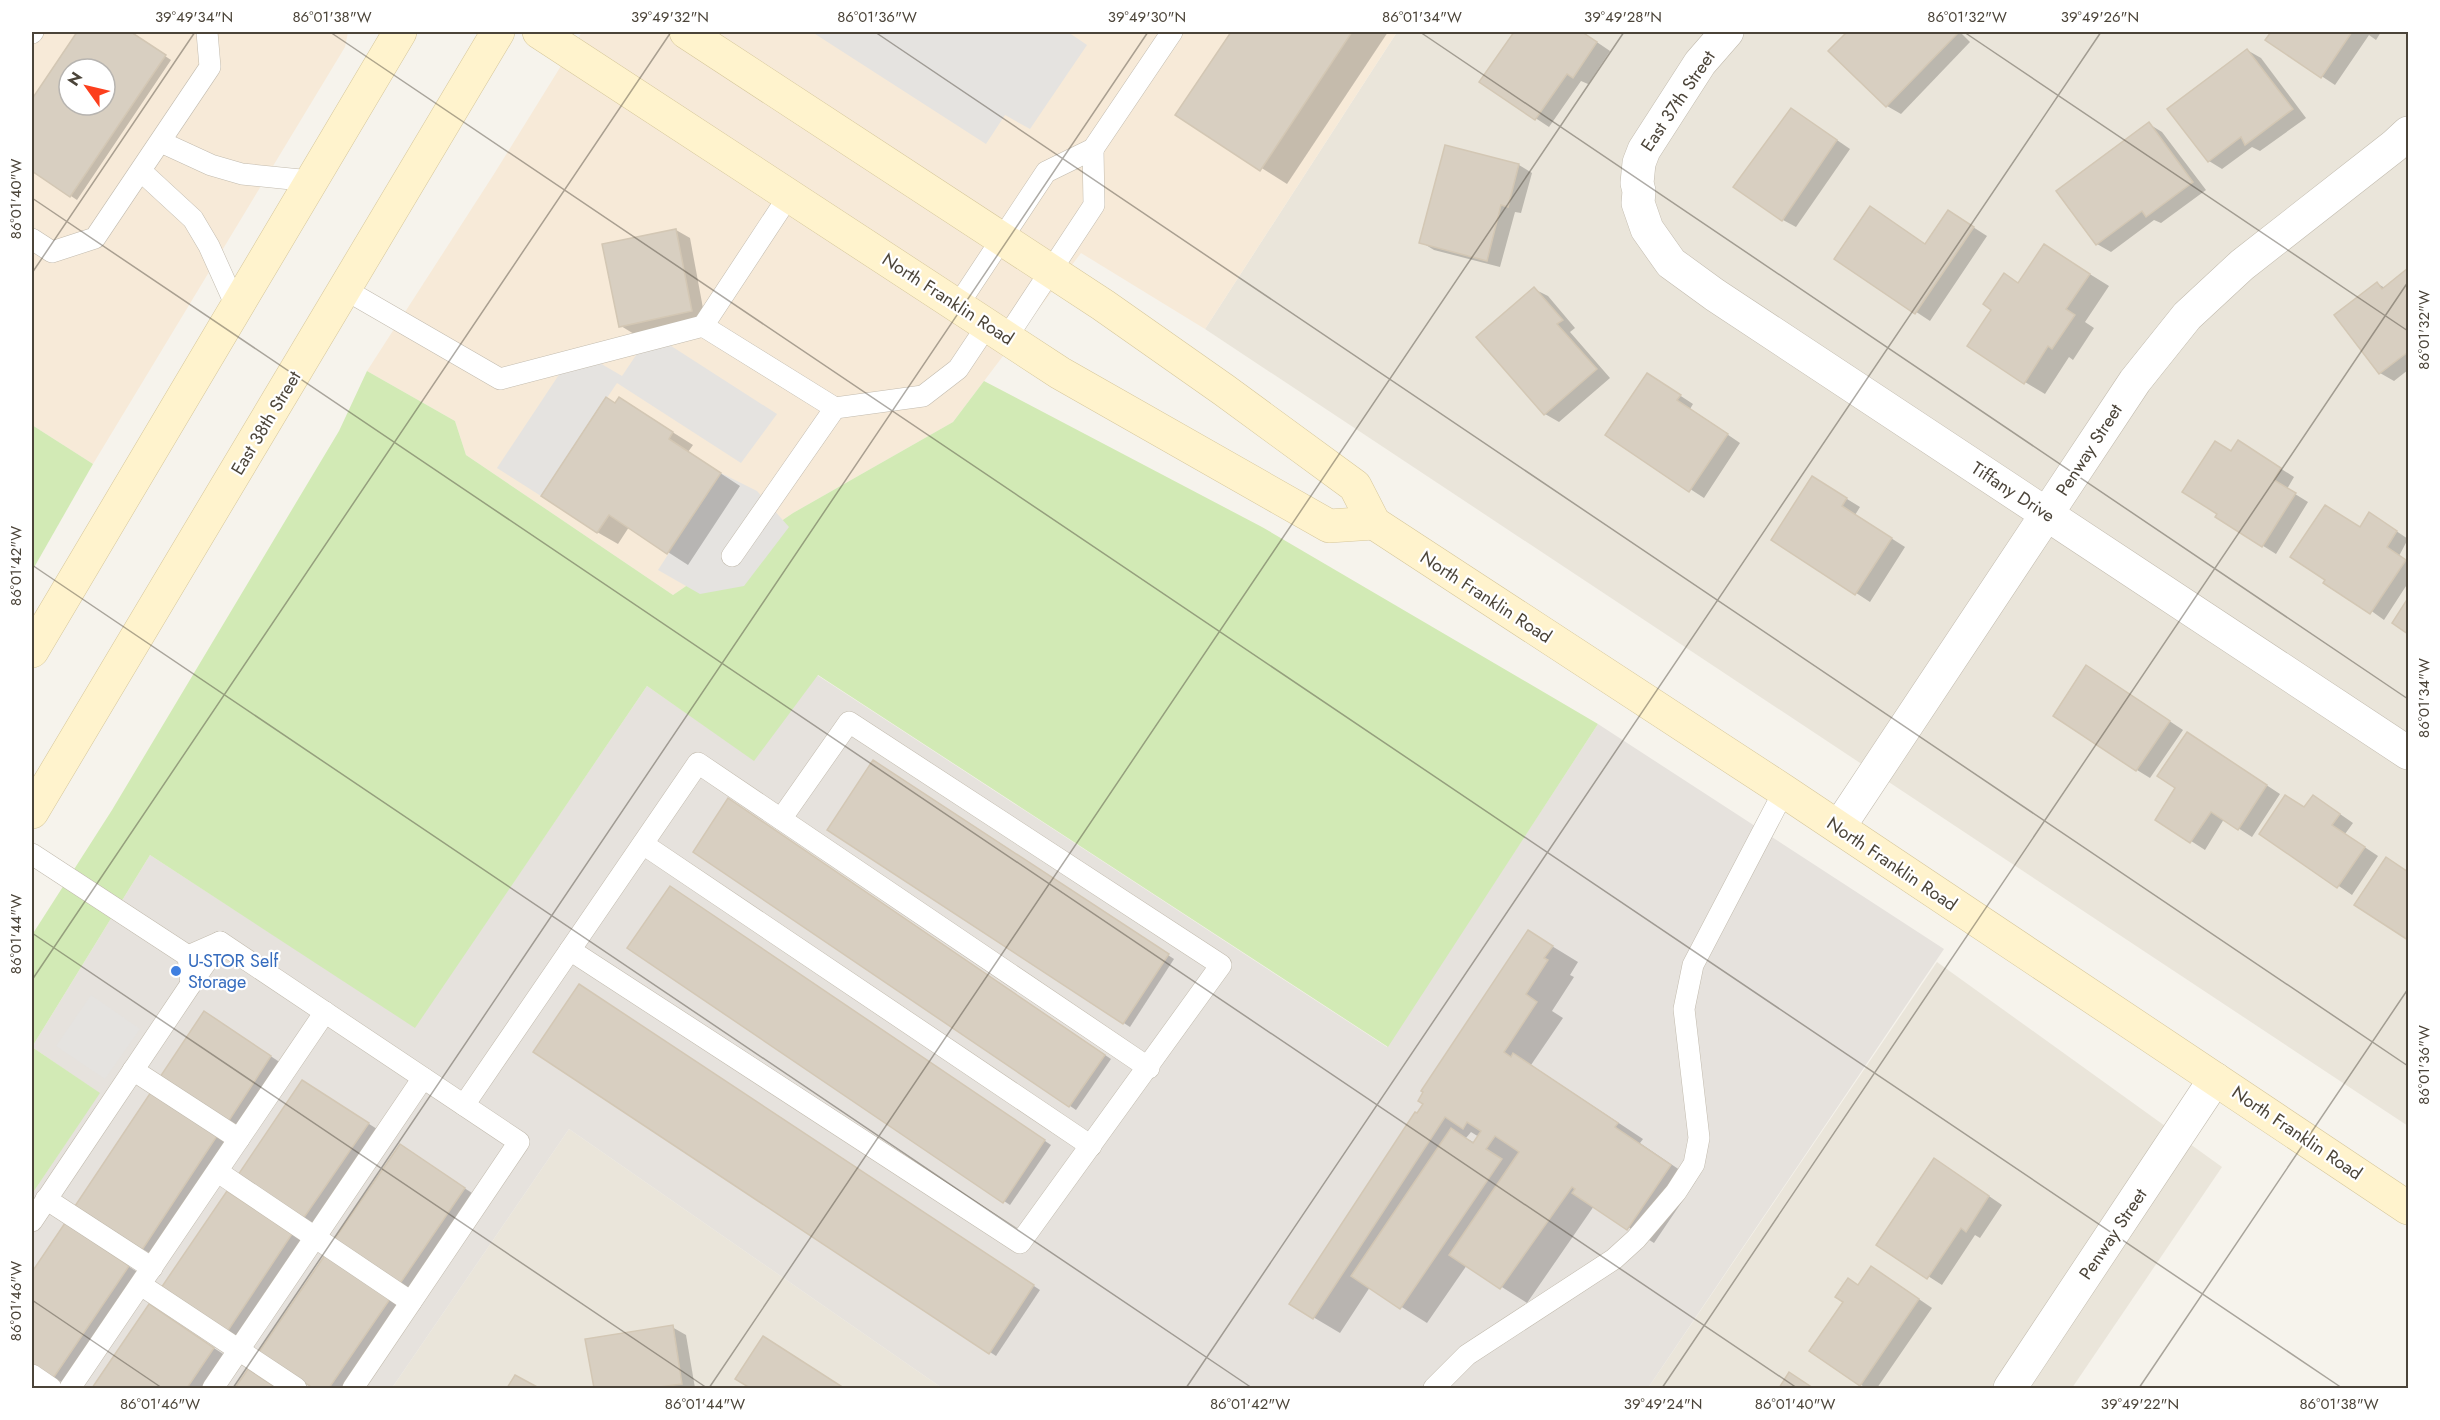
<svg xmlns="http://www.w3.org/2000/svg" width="2440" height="1420" font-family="Jost,sans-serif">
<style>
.residential{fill:#eae5da}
.commercial{fill:#f7ead8;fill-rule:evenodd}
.industrial{fill:#e6e2dd}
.green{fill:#d2eab5}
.parking{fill:#e5e3e0}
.shadow{fill:#0003;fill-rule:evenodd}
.building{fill:#d8cfc1;stroke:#d3c7b4;stroke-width:1.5;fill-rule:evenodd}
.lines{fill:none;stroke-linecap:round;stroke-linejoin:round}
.lane-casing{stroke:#c2bbae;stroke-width:22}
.street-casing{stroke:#c2bbae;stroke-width:34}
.secondary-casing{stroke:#d6c79b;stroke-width:34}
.lane{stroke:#fff;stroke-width:21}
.street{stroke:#fff;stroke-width:33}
.secondary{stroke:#fff3cd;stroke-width:33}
.ticks{fill:none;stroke:#4b4439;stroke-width:1.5;stroke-opacity:0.45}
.shop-dot{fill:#3f7fe0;stroke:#fff;stroke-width:2}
.labels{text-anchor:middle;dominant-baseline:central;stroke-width:4.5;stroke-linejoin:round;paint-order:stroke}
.street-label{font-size:18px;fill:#4b4439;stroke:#fff}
.shop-label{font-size:18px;fill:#366cbe;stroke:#fff;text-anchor:start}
.neatline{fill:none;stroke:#4b4439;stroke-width:2}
.ticks-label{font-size:15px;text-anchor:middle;fill:#4b4439}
</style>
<rect width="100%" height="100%" fill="#f6f3ec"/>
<g class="residential">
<path d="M1397,32H2408V1126L1205,329Z"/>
<path d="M1937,962L2222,1167L2072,1388H1648Z"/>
<path d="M569,1129L942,1388H392Z"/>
</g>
<g class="commercial">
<path d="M32,32H348L345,47L93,464L32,425ZM69,69H105V105H69Z"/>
<path d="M582,32H1397L1205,329L1081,253L953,422L793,513L673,595L466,455L455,421L367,371L494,174Z"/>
</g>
<path class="industrial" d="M817,675L1387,1047L1598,724L1944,949L1648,1388H942L569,1129L392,1388H32V1194L99,1093L32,1047L150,855L415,1027L647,686L754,760Z"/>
<g class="green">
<path d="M367,371L455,421L466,455L673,595L793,513L953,422L984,381L1262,527L1598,724L1388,1047L818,675L754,761L647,686L415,1028L150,855L32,1047V935L112,810L339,431Z"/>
<path d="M32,425L93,464L32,571Z"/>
<path d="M32,1047L100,1093L32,1194Z"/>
</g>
<g class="parking">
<path d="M812,32H1068L1087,45L1030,129L1005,115L986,144Z"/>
<path d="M651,333L777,414L741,463L617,383L541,496L497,468L576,349L622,376Z"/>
<path d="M721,473L757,491L789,527L744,586L700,594L658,570Z"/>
<path d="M91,995L140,1029L105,1079L56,1046Z"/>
</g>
<g class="shadow">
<path d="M79,32H129L171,60L77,200L32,170V102ZM69,69H105V105H69Z"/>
<path d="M1233,32H1388L1287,184L1177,115Z"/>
<path d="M1516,32H1582L1610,51L1588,84L1581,81L1549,127L1481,82Z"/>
<path d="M1849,32H1960L1970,42L1901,114L1887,106L1830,51Z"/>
<path d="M2273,32H2381L2376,40L2369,35L2335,85L2267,40Z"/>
<path d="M2247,50L2261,58L2306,118L2260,151L2252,147L2222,169L2209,161Z"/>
<path d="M1805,118L1850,149L1796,227L1783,220Z"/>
<path d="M2149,124L2162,132L2206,190L2161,223L2154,220L2111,252L2097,244Z"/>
<path d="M1519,165L1532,173L1521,213L1515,212L1500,267L1434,250L1421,242Z"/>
<path d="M1884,216L1926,245L1962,220L1987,236L1930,321L1836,259Z"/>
<path d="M676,230L690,238L705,319L634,334L621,326Z"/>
<path d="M2064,258L2109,286L2085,322L2094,328L2073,360L2069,357L2045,394L2025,382L1993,310L2004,275L2020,284Z"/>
<path d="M2408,270V370L2394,381L2380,373L2336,315L2378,284L2385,288Z"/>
<path d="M1534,289L1548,296L1575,328L1570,332L1610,378L1559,422L1545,414L1478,337Z"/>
<path d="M1661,383L1693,404L1690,409L1740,443L1704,498L1607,435Z"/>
<path d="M620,399L693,445L688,452L740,486L688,565L629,527L618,544L597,532L616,404Z"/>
<path d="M2252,450L2294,477L2287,489L2308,502L2276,554L2217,517L2232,453Z"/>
<path d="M1826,486L1860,507L1855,515L1905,547L1870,602L1773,539Z"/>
<path d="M2383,522L2408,539L2399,556L2408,562V583L2384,620L2327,579L2361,528Z"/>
<path d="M2100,675L2183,730L2150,778L2137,770Z"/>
<path d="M2201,742L2280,794L2252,837L2224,819L2205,850L2157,819L2177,788Z"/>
<path d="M880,765L1174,959L1130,1027L829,830Z"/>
<path d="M735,804L1111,1059L1076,1110L695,851Z"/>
<path d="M2327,805L2353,823L2345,834L2378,856L2352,895L2261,833L2305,809Z"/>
<path d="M2400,867L2408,873V939L2357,904Z"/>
<path d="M676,891L1051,1145L1010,1205L1004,1201Z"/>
<path d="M1529,932L1578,962L1570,975L1574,977L1552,1011L1563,1018L1531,1065L1643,1139L1640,1143L1696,1181L1654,1243L1594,1206L1527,1303L1467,1265L1427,1323L1370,1287L1340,1333L1313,1317L1418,1115ZM1471,1132L1479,1137L1475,1143L1466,1138Z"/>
<path d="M585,989L1040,1290L996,1356L990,1352Z"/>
<path d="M218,1021L284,1065L242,1128L229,1120Z"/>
<path d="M151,1094L236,1149L163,1260L142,1249Z"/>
<path d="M322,1094L388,1136L324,1229L304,1218Z"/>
<path d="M401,1146L484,1201L420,1295L400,1283Z"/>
<path d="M1948,1168L2002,1205L1980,1238L1975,1235L1942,1285L1878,1244Z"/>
<path d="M228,1193L312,1247L248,1343L227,1331Z"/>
<path d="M65,1225L148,1279L71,1388L32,1364V1275Z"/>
<path d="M346,1269L409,1312L357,1388H315L261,1351Z"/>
<path d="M1885,1276L1932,1308L1877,1388H1867L1861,1385L1859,1286Z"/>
<path d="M149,1306L234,1361L215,1388H94Z"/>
<path d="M672,1327L686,1335L695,1388H595L587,1340Z"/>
<path d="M777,1346L843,1388H752L737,1378Z"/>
<path d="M248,1371L269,1383L277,1388H237Z"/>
</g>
<g class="building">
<path d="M77,32H131L166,55L70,197L32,171V99ZM69,69H105V105H69Z"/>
<path d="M1231,32H1352L1260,171L1175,115Z"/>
<path d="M1514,32H1582L1597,42L1573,78L1567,74L1535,120L1479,82Z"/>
<path d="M1847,32H1956L1958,33L1886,107L1828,51Z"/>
<path d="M2271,32H2352L2321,78L2265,40Z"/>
<path d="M2247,49L2293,109L2245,145L2241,137L2208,162L2167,109Z"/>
<path d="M1791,108L1837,140L1782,221L1733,187Z"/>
<path d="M2149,122L2193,182L2146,217L2142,211L2096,245L2056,191Z"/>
<path d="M1445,145L1519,164L1508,207L1501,205L1487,261L1419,243Z"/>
<path d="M1870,206L1925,244L1948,210L1974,227L1915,314L1834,259Z"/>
<path d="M676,229L692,311L619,327L602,244Z"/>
<path d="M2044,244L2090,274L2066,309L2075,315L2052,349L2048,346L2024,384L1967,346L1991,310L1983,304L2004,273L2018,283Z"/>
<path d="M2408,268V352L2379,374L2334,315L2377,282L2382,289Z"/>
<path d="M1534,287L1563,320L1557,324L1597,369L1544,415L1476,337Z"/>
<path d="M1647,373L1681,395L1677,400L1728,434L1689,492L1605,435Z"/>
<path d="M606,397L615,403L619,397L673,432L669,439L721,473L667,554L609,515L597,533L541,496Z"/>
<path d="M2238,440L2281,468L2274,480L2296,493L2262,547L2215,517L2217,514L2182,492L2215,441L2231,451Z"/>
<path d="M1812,476L1847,498L1842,506L1892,538L1855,595L1771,540Z"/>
<path d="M2325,505L2360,527L2369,512L2397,531L2387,547L2406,560L2370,614L2323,583L2325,580L2290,557Z"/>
<path d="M2408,598V634L2392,623Z"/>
<path d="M2086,665L2170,721L2136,771L2053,716Z"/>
<path d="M2187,732L2267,785L2238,830L2211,812L2190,843L2155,820L2175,788L2157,776Z"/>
<path d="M873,760L1169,954L1123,1024L827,830Z"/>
<path d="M2285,795L2304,807L2313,795L2340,814L2332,825L2365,847L2337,888L2259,834Z"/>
<path d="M728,798L1105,1055L1069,1107L693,852Z"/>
<path d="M2386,857L2408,872V940L2354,905Z"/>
<path d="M670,886L1045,1140L1003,1203L627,948Z"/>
<path d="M1528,930L1553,946L1544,958L1548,960L1526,994L1537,1002L1504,1052L1511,1057L1513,1053L1618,1123L1615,1127L1671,1165L1627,1230L1572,1193L1575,1189L1572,1187L1500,1289L1449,1255L1519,1152L1495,1136L1486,1149L1502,1159L1400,1309L1351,1276L1451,1128L1473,1143L1481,1131L1467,1122L1463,1129L1445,1117L1313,1319L1289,1304L1415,1112L1417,1113L1423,1104L1418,1101L1423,1092L1421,1091Z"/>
<path d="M579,984L1034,1285L989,1354L533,1052Z"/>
<path d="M204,1011L271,1056L228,1122L160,1077Z"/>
<path d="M302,1080L369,1123L303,1219L238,1175Z"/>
<path d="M151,1092L217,1136L142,1250L75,1206Z"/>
<path d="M400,1144L465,1188L399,1285L334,1240Z"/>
<path d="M1934,1158L1989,1196L1966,1232L1961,1228L1927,1279L1876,1245Z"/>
<path d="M227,1191L292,1234L227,1332L161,1288Z"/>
<path d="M65,1223L129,1266L52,1380L32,1366V1272Z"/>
<path d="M325,1255L390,1299L329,1388H313L259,1352Z"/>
<path d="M1871,1266L1919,1299L1860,1386L1809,1351L1843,1302L1835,1297L1848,1278L1858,1285Z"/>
<path d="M149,1304L214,1348L187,1388H92Z"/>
<path d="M673,1325L682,1384L652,1388H594L585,1339Z"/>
<path d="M763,1336L844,1388H750L735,1379Z"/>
<path d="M248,1369L276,1388H235Z"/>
<path d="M1789,1372L1813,1388H1779Z"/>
<path d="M515,1375L539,1388H507Z"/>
</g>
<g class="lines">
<defs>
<g id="lane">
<path d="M32,33L33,32"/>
<path d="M161,142L211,165L242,174L311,181"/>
<path d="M142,172L193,219L209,246L236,306"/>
<path d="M32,239L52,252L95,238L210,67L207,32"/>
<path d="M346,290L500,379L703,326L790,194"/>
<path d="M958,305L1046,172L1093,149L1172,32"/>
<path d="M703,326L835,408L732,556"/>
<path d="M1007,337L1094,205L1093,149"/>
<path d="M835,408L923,396L958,369L988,324"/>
<path d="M643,844L1091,1146"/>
<path d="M32,854L188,956"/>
<path d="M220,942L519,1142L353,1388"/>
<path d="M220,942L191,984L188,956Z"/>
<path d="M570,950L1020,1243L1221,965L849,722L781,819"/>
<path d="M133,1070L239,1139"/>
<path d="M464,1105L698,763L1149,1068"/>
<path d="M218,1172L411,1302"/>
<path d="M46,1199L152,1268"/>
<path d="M32,1221L191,984"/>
<path d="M141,1285L296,1388"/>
<path d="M32,1375L51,1388"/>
<path d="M70,1388L325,1012"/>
<path d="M213,1388L423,1078"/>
<path d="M1434,1388L1467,1355L1614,1259L1636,1239L1676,1192L1694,1164L1699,1138L1684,1009L1693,965L1784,791"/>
</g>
<g id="street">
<path d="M1727,32L1700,63L1644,150L1639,163L1637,183L1639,191L1638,203L1647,229L1671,263L1715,295L2408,753"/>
<path d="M1839,827L2135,381L2187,316L2242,265L2394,146L2408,133"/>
<path d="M2010,1388L2215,1079"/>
</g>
<g id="secondary">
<path d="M539,32L1060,373L1329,526L1374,523"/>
<path d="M686,32L1103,305L1224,390L1355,486L1374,523L1784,791L2408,1208"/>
<path d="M32,651L400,32"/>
<path d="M32,812L498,32"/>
</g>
</defs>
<use href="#lane" class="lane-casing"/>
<use href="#street" class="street-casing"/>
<use href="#secondary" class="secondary-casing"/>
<use href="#lane" class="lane"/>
<use href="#street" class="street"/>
<use href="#secondary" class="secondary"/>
</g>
<path class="ticks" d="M330,32L2342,1388M875,32L2408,1066M1420,32L2408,699M1964,32L2408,331M32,198L1797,1388M32,273L195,32M32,565L1252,1388M32,933L707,1388M32,980L671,32M32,1300L162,1388M233,1388L1148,32M709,1388L1624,32M1186,1388L2101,32M1662,1388L2408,282M2139,1388L2408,989"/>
<circle class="shop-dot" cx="176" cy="971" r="6"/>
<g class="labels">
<g class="street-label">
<text transform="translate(1678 101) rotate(-56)">East 37th Street</text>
<text transform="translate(948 299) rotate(33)">North Franklin Road</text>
<text transform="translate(266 423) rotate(-59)">East 38th Street</text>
<text transform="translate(2089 450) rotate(-57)">Penway Street</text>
<text transform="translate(2013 492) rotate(33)">Tiffany Drive</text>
<text transform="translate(1486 597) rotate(33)">North Franklin Road</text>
<text transform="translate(1892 864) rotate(34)">North Franklin Road</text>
<text transform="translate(2297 1133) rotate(34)">North Franklin Road</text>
<text transform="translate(2113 1234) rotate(-56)">Penway Street</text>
</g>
<g class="shop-label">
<text x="188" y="961">U-STOR Self<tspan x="188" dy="21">Storage</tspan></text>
</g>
</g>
<rect width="2440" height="1420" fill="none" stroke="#ffffff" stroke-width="66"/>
<g transform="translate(87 87) rotate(304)"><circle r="28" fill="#ffffff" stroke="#b7b4b0" stroke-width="1.5"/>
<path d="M0-4.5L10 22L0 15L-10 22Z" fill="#fc3f1d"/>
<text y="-9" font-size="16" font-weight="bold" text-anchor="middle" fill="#4b4439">N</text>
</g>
<rect x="33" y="33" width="2374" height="1354" class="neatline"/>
<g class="ticks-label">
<text x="194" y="22">39°49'34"N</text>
<text x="332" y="22">86°01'38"W</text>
<text x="670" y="22">39°49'32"N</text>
<text x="877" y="22">86°01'36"W</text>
<text x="1147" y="22">39°49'30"N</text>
<text x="1422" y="22">86°01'34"W</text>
<text x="1623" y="22">39°49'28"N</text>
<text x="1967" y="22">86°01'32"W</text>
<text x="2100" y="22">39°49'26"N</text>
<text transform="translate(16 199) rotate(-90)" y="5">86°01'40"W</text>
<text transform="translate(2424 330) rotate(-90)" y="5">86°01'32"W</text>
<text transform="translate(16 566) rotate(-90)" y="5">86°01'42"W</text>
<text transform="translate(2424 698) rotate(-90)" y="5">86°01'34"W</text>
<text transform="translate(16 934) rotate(-90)" y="5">86°01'44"W</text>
<text transform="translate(2424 1065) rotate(-90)" y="5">86°01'36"W</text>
<text transform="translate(16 1301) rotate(-90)" y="5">86°01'46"W</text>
<text x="160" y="1409">86°01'46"W</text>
<text x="705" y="1409">86°01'44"W</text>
<text x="1250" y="1409">86°01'42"W</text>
<text x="1663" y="1409">39°49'24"N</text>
<text x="1795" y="1409">86°01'40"W</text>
<text x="2140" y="1409">39°49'22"N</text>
<text x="2339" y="1409">86°01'38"W</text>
</g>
</svg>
